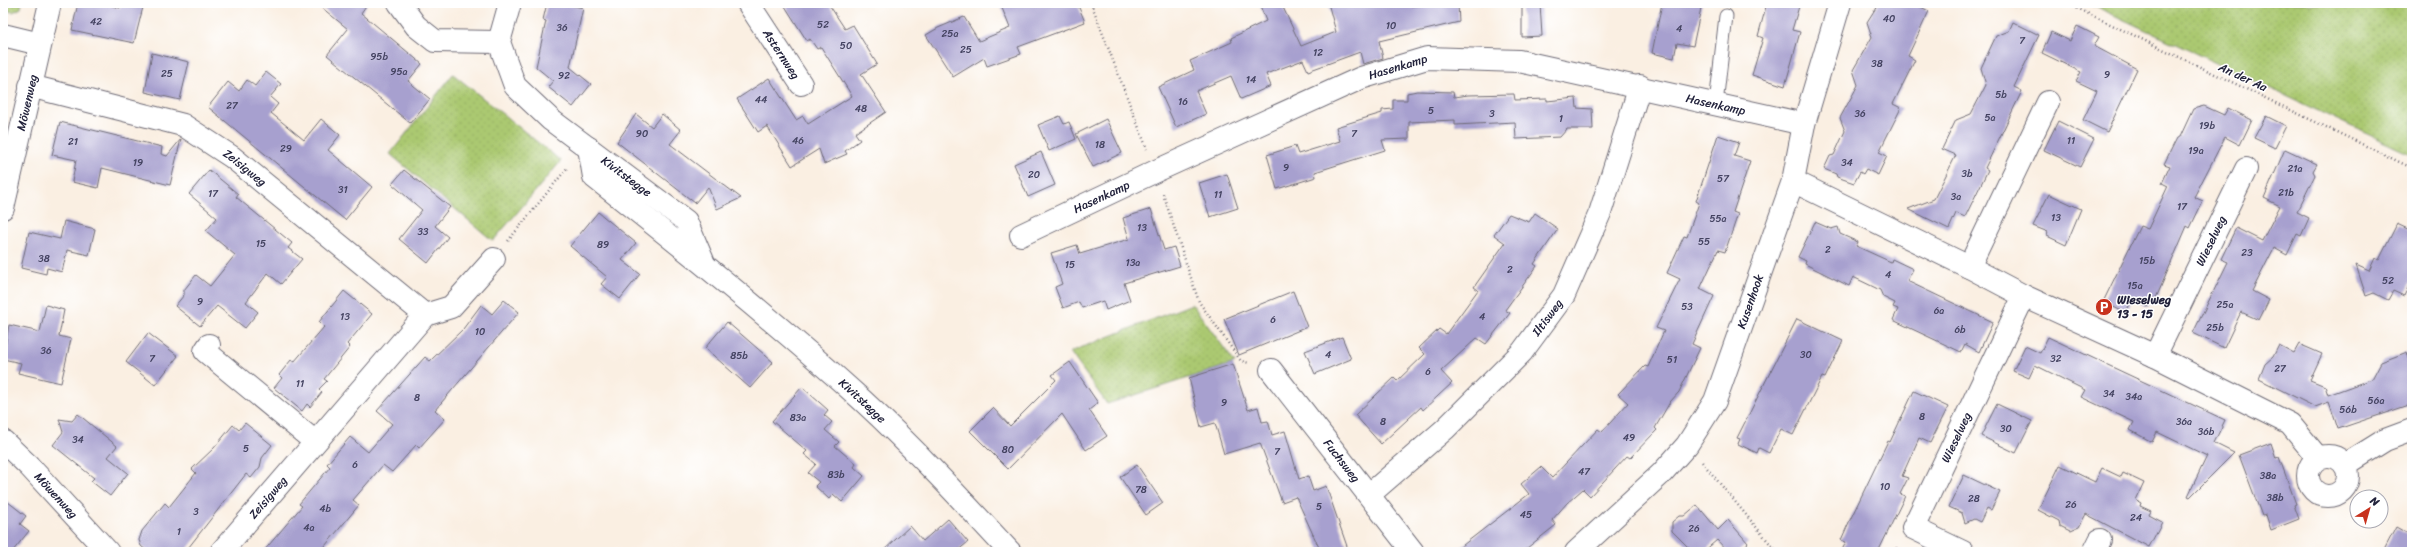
<svg xmlns="http://www.w3.org/2000/svg" width="2415" height="555" font-family="Sriracha,sans-serif">
<style>
.grass{fill:url(#grass-dots);stroke:#667656}
.building{fill:#a7a0cf}
.lines{fill:none;stroke-linecap:round;stroke-linejoin:round}
.service-casing{stroke:#6e6a75;stroke-width:15}
.minor-casing{stroke:#6e6a75;stroke-width:24}
.path{stroke:#6e6a75;stroke-width:2.5;stroke-dasharray:1 3;stroke-linecap:butt}
.service{stroke:#fff;stroke-width:13}
.minor{stroke:#fff;stroke-width:22}
.labels{text-anchor:middle;dominant-baseline:central;stroke-width:3;stroke-linejoin:round;paint-order:stroke}
.number-label{font-size:10px;fill:#434260}
.street-label{font-size:12px;fill:#22223b;stroke:#fff}
.poi-label{font-size:12px;font-weight:bold;fill:#22223b;stroke:#fff;text-anchor:start}
</style>
<defs>
<pattern id="grass-dots" width="8" height="8" patternUnits="userSpaceOnUse"><rect width="8" height="8" fill="#abc971"/><path d="M2 2h.1M6 6h.1" fill="none" stroke="#93ac63" stroke-width="1.8" stroke-linecap="round"/></pattern>
</defs>
<rect width="100%" height="100%" fill="#fff"/>
<filter id="ink" filterUnits="userSpaceOnUse"><feTurbulence type="fractalNoise" baseFrequency=".025" numOctaves="2"/><feDisplacementMap in="SourceGraphic" scale="8" xChannelSelector="R" yChannelSelector="G"/><feConvolveMatrix kernelMatrix="1 2 1 2 8 2 1 2 1" color-interpolation-filters="sRGB"/></filter>
<filter id="wash" filterUnits="userSpaceOnUse"><feTurbulence type="fractalNoise" baseFrequency=".012" numOctaves="4" result="noise"/><feDisplacementMap in="SourceGraphic" scale="16" xChannelSelector="R" yChannelSelector="G"/><feGaussianBlur stdDeviation="0.9" result="paint"/><feColorMatrix in="noise" values="0 0 0 0 0 0 0 0 0 0 0 0 0 0 0 0 0 1.4 0 .05"/><feComposite in="paint" operator="in"/></filter>
<g filter="url(#wash)">
<rect width="100%" height="100%" fill="#faefe2"/>
<g class="grass">
<path d="M3,3H22L21,8L13,12L3,10Z"/>
<path d="M2088,3H2412V155Z"/>
<path d="M453,74L561,161L493,241L390,154Z"/>
<path d="M1192,304L1235,363L1107,404L1070,352Z"/>
</g>
<g id="blocks">
<g class="building">
<path d="M78,3H101L120,8L121,3H144L134,43L72,30Z"/>
<path d="M316,3H368L361,13L422,64L408,81L430,99L410,123L327,55L348,29Z"/>
<path d="M547,3H560L583,8L570,67L591,84L573,107L548,87L553,81L536,67L546,21L543,20Z"/>
<path d="M783,3H828L845,29L853,25L877,64L861,74L886,112L855,133L860,140L845,151L847,154L824,164L819,149L792,166L767,126L758,132L737,99L769,78L796,120L803,116L808,124L852,96L821,47L817,49L810,39L807,41Z"/>
<path d="M1000,3H1077L1085,22L1018,47L1021,54L987,66L984,58L953,77L926,35L938,28L964,17L979,41L1010,28Z"/>
<path d="M1259,3H1281L1301,46L1336,32L1328,3H1410L1411,6L1458,4L1459,22L1379,41L1383,58L1363,64L1360,52L1308,71L1303,60L1266,74L1271,86L1241,99L1231,76L1196,91L1206,114L1176,127L1158,87L1194,70L1190,61L1232,42L1231,38L1266,21Z"/>
<path d="M1522,3H1540L1542,36L1522,37Z"/>
<path d="M1662,3H1702L1693,46L1677,43L1674,58L1652,53Z"/>
<path d="M1767,3H1800L1792,30L1800,32L1785,86L1752,75L1763,38L1758,36Z"/>
<path d="M1879,3H1912L1929,11L1908,56L1915,60L1893,104L1901,108L1879,152L1887,156L1878,175L1866,169L1863,174L1860,172L1854,183L1837,177L1836,174L1824,169L1830,156L1834,155L1845,131L1840,118L1858,85L1853,70L1872,37L1867,22Z"/>
<path d="M2013,22L2039,35L2014,87L2022,91L1985,168L1988,170L1965,217L1956,213L1949,229L1908,209L1934,199L1956,155L1942,149L1956,120L1971,114L1986,85L1981,68L1996,36L2009,31Z"/>
<path d="M2077,26L2099,37L2094,46L2137,69L2107,132L2083,120L2097,91L2076,81L2081,72L2042,53L2051,32L2070,41Z"/>
<path d="M152,53L189,62L180,100L145,92Z"/>
<path d="M266,72L281,84L270,97L278,104L271,113L304,140L321,119L340,135L328,150L372,187L345,220L208,107L228,82L239,91L247,80L255,86Z"/>
<path d="M1417,91L1453,92L1454,97L1468,95L1514,94L1515,100L1547,99V101L1576,98L1577,108L1592,109L1593,129H1567L1560,137L1516,139L1515,122L1455,125V120L1409,122V139L1382,140L1385,150L1315,172L1316,177L1277,189L1267,155L1295,146L1298,154L1340,141L1336,127L1382,113V110L1393,109V100H1407V93Z"/>
<path d="M2204,106L2224,115L2228,108L2252,120L2240,145L2225,137L2194,197L2203,201L2190,228L2187,226L2156,298L2152,299L2148,307L2132,299L2126,313L2103,302L2140,226L2148,229L2168,186L2162,183L2170,166L2164,164L2177,138L2180,137L2193,109Z"/>
<path d="M636,114L652,127L662,114L681,130L670,144L741,198L717,209L708,187L695,203L617,142Z"/>
<path d="M1060,116L1064,124L1069,122L1076,139L1049,151L1038,125Z"/>
<path d="M2266,116L2286,126L2275,148L2254,138Z"/>
<path d="M1106,119L1122,153L1093,167L1076,134Z"/>
<path d="M2058,121L2094,139L2080,167L2044,150Z"/>
<path d="M60,122L162,147L161,154L167,156L181,139L170,185L102,168L98,188L72,182L76,160L52,155Z"/>
<path d="M1718,135L1739,142L1734,156L1750,161L1733,212L1738,214L1725,252L1718,250L1700,289L1714,296L1692,344L1700,348L1679,392L1670,402L1655,428L1657,430L1630,458L1627,456L1590,496L1583,489L1567,503L1552,520L1556,525L1522,552H1454L1529,494L1521,484L1541,467L1552,478L1598,429L1602,432L1628,403L1618,394L1645,366L1648,367L1664,331L1656,328L1680,279L1667,273L1684,236L1687,237L1699,203L1696,201Z"/>
<path d="M2285,149L2317,164L2313,171L2315,175L2297,212L2309,218L2301,236L2297,234L2287,255L2274,248L2252,291L2269,300L2259,320L2241,312L2224,348L2193,333L2228,262L2221,259L2236,228L2262,241L2280,206L2264,198Z"/>
<path d="M1041,152L1055,185L1028,197L1014,164Z"/>
<path d="M209,170L238,194L236,197L292,243L288,248L302,259L281,284L268,273L246,302L258,312L245,328L217,306L200,326L175,306L184,295V290L196,275L210,286L235,255L206,231L217,218L189,194Z"/>
<path d="M404,170L450,207L435,226L448,237L428,263L399,239L422,210L392,184Z"/>
<path d="M1227,174L1238,208L1210,217L1199,183Z"/>
<path d="M2049,194L2081,209L2066,245L2047,236L2048,232L2033,226Z"/>
<path d="M1151,209L1164,250L1174,247L1180,266L1124,283L1130,300L1106,310L1103,301L1082,308L1079,302L1063,308L1055,287L1062,284L1051,253L1077,245L1080,254L1129,239L1123,218Z"/>
<path d="M598,212L636,243L622,260L640,274L620,299L601,284L607,277L570,246Z"/>
<path d="M1535,213L1558,229L1534,264L1537,266L1505,310L1510,313L1486,344L1477,338L1441,371L1452,383L1423,410L1421,407L1381,444L1355,415L1394,378L1397,381L1425,354L1419,348L1439,329L1446,334L1478,290L1474,287L1505,243L1494,235L1509,214L1529,222Z"/>
<path d="M64,221L95,229L89,255L67,250L62,272L47,268L46,274L21,268L29,232L60,239Z"/>
<path d="M1815,222L1831,229L1838,227L1840,234L1858,242L1856,246L1891,262L1892,259L1913,269L1907,281L1993,322L1979,352L1965,344L1961,352L1893,320L1898,309L1893,307L1895,303L1883,297L1880,290L1853,277L1849,286L1805,264L1806,261L1798,257Z"/>
<path d="M2397,224L2412,231V279L2404,296L2393,291L2388,300L2374,293L2366,296L2356,265L2369,271L2375,258L2379,260Z"/>
<path d="M344,291L372,314L347,344L350,347L324,379L327,381L319,389L322,392L310,407L307,404L302,411L274,388L282,378L279,375L291,360L294,362L324,327L319,322Z"/>
<path d="M1293,291L1307,327L1239,355L1224,319Z"/>
<path d="M504,300L519,312L435,410L445,419L419,448L416,445L392,472L383,465L353,500L359,505L320,552H263L302,506L299,504L330,467L327,464L350,437L368,452L392,424L377,411L425,357L430,361L463,329L481,305L492,314Z"/>
<path d="M46,305L64,310L59,336L71,339L61,383L18,373L21,363L3,359L9,325L40,332Z"/>
<path d="M1797,319L1843,341L1825,378L1822,377L1793,435L1781,429L1769,453L1759,448L1757,453L1738,444L1740,439L1737,438Z"/>
<path d="M727,322L773,362L750,388L705,348Z"/>
<path d="M148,333L178,356L155,385L126,362Z"/>
<path d="M1342,337L1351,359L1315,374L1305,351Z"/>
<path d="M2048,337L2225,420L2214,443L2234,453L2190,497L2188,496L2207,456L2157,432L2152,442L2130,430L2134,422L2081,397L2085,390L2035,365L2029,378L2013,371L2025,346L2040,353Z"/>
<path d="M2299,344L2322,354L2310,380L2325,386L2328,395L2372,379L2381,362L2407,352L2412,367V404L2338,429L2329,402L2315,407L2259,379L2265,364L2273,357L2279,345L2294,353Z"/>
<path d="M1070,362L1098,403L1089,410L1107,436L1086,450L1062,414L1008,469L970,431L993,408L1010,426L1056,380L1052,375Z"/>
<path d="M1233,364L1248,410L1258,407L1262,422L1268,421L1272,435L1285,431L1299,479L1308,476L1313,491L1326,486L1349,552H1321L1296,497L1282,502L1260,443L1224,454L1215,423L1201,427L1189,378Z"/>
<path d="M802,387L828,410L824,415L832,422L825,430L839,442L835,446L856,464L854,467L864,476L842,502L833,494L829,499L815,486L819,482L808,473L816,464L804,454L807,451L772,421Z"/>
<path d="M1914,391L1948,407L1930,443L1919,438L1902,476L1908,478L1900,494L1905,496L1878,552H1841L1846,542L1841,540L1850,520L1888,441L1890,442Z"/>
<path d="M1997,404L2032,421L2016,453L1981,436Z"/>
<path d="M78,414L117,446L108,457L128,473L110,496L91,481L94,478L53,445L63,432L59,419L72,421Z"/>
<path d="M245,423L272,445L262,458L260,467L251,478L246,474L185,552H148L141,546L139,540L142,531L165,503L169,507L196,473L192,469L214,448L233,425L239,430Z"/>
<path d="M2271,443L2276,458L2279,457L2296,504L2294,505L2299,519L2271,530L2266,515L2262,516L2239,455Z"/>
<path d="M1137,465L1163,503L1146,515L1120,477Z"/>
<path d="M2060,465L2095,482L2102,468L2121,477L2123,473L2144,483L2136,500L2141,503L2140,506L2151,511L2149,515L2162,522L2149,547L2086,514L2079,527L2070,531L2060,526L2059,521L2038,510Z"/>
<path d="M1964,475L2000,492L1991,510L1987,508L1980,522L1974,519L1965,523L1962,513L1949,507Z"/>
<path d="M3,498L26,516L20,524L29,531L12,552H3Z"/>
<path d="M1697,505L1718,530L1728,520L1748,543L1738,552H1728L1717,540L1703,552H1693L1672,531V522L1679,516H1684Z"/>
<path d="M948,519L968,542L956,552H882L910,526L923,541Z"/>
<path d="M2396,527L2412,536V552H2383Z"/>
</g>
</g>
</g>
<g filter="url(#ink)">
<use href="#blocks" fill-opacity="0" stroke="#6e6a75" stroke-width="1"/>
<g class="lines">
<defs>
<path id="service" d="M1716,104L1726,16"/>
<g id="minor">
<path d="M399,3L416,26L435,41L499,42"/>
<path id="s1" d="M510,3L499,42L515,86L551,120L686,221L703,261"/>
<path id="s2" d="M748,3L801,84"/>
<path d="M3,35L40,44"/>
<path id="s3" d="M30,86L183,125L232,157L425,315"/>
<path id="s4" d="M589,148L594,177C686,249 776,322 862,400C914,448 962,500 1010,552"/>
<path d="M1793,181L1969,267L2024,296L2155,356L2290,424L2318,458"/>
<path id="s5" d="M3,208L50,3"/>
<path id="s6" d="M1021,235L1156,171L1361,78L1427,58L1519,61L1804,124"/>
<path d="M1969,267L2048,102"/>
<path d="M209,345L205,351L314,441"/>
<path id="s7" d="M2155,356L2246,169"/>
<path id="s8" d="M1271,370L1413,552"/>
<path id="s9" d="M3,441L29,466L108,552"/>
<circle cx="2328" cy="476" r="20"/>
<path d="M2345,465L2385,440L2412,430"/>
<path id="s10" d="M1370,494L1445,429L1522,352L1564,295L1600,213L1640,86"/>
<path id="s11" d="M221,552L425,315L451,307L494,259"/>
<path id="s12" d="M1576,552L1662,473L1687,445L1715,401L1793,181L1804,124L1840,3"/>
<path id="s13" d="M1963,552L1913,528L2024,296"/>
<path d="M2094,552L2100,540"/>
</g>
</defs>
<use href="#service" class="service-casing"/>
<use href="#minor" class="minor-casing"/>
<g class="path">
<path d="M1091,3L1147,149"/>
<path d="M2066,3L2412,168"/>
<path d="M1163,194L1199,302L1241,361L1249,363"/>
<path d="M508,241L568,167"/>
<path d="M1702,462L1777,552"/>
<path d="M1895,552L1898,545"/>
</g>
<use href="#service" class="service"/>
<use href="#minor" class="minor"/>
</g>
</g>
<defs>
<symbol id="parking-disc" viewBox="-11 -11 22 22"><circle r="9.5" fill="#c8321e" stroke="#fff"/><path d="M-3.5-5.5H1a3.5 3.5 0 0 1 0 7H-1V5.5H-3.5ZM-1-3.4V-.6H.8a1.4 1.4 0 0 0 0-2.8Z" fill="#fff"/></symbol>
</defs>
<g fill-rule="evenodd">
<use href="#parking-disc" x="2094" y="297" width="20" height="20"/>
</g>
<g class="labels">
<g class="number-label">
<text x="1889" y="19">40</text>
<text x="96" y="22">42</text>
<text x="823" y="25">52</text>
<text x="1391" y="26">10</text>
<text x="562" y="28">36</text>
<text x="1679" y="29">4</text>
<text x="950" y="34">25a</text>
<text x="2022" y="41">7</text>
<text x="846" y="46">50</text>
<text x="966" y="50">25</text>
<text x="1318" y="53">12</text>
<text x="379" y="57">95b</text>
<text x="1877" y="64">38</text>
<text x="399" y="72">95a</text>
<text x="167" y="74">25</text>
<text x="2107" y="75">9</text>
<text x="564" y="76">92</text>
<text x="1251" y="80">14</text>
<text x="2001" y="95">5b</text>
<text x="761" y="100">44</text>
<text x="1183" y="102">16</text>
<text x="232" y="106">27</text>
<text x="861" y="109">48</text>
<text x="1431" y="111">5</text>
<text x="1492" y="114">3</text>
<text x="1860" y="114">36</text>
<text x="1990" y="118">5a</text>
<text x="1561" y="119">1</text>
<text x="2207" y="126">19b</text>
<text x="642" y="134">90</text>
<text x="1354" y="134">7</text>
<text x="798" y="141">46</text>
<text x="2071" y="141">11</text>
<text x="73" y="142">21</text>
<text x="1100" y="145">18</text>
<text x="286" y="149">29</text>
<text x="2196" y="151">19a</text>
<text x="138" y="163">19</text>
<text x="1847" y="163">34</text>
<text x="1286" y="168">9</text>
<text x="2295" y="169">21a</text>
<text x="1967" y="174">3b</text>
<text x="1034" y="175">20</text>
<text x="1723" y="179">57</text>
<text x="343" y="190">31</text>
<text x="2286" y="193">21b</text>
<text x="213" y="194">17</text>
<text x="1218" y="195">11</text>
<text x="1956" y="197">3a</text>
<text x="2182" y="207">17</text>
<text x="2056" y="218">13</text>
<text x="1718" y="219">55a</text>
<text x="1142" y="228">13</text>
<text x="423" y="232">33</text>
<text x="1704" y="242">55</text>
<text x="261" y="244">15</text>
<text x="603" y="245">89</text>
<text x="1828" y="250">2</text>
<text x="2247" y="253">23</text>
<text x="44" y="259">38</text>
<text x="2147" y="261">15b</text>
<text x="1133" y="263">13a</text>
<text x="1070" y="265">15</text>
<text x="1510" y="270">2</text>
<text x="1888" y="275">4</text>
<text x="2388" y="281">52</text>
<text x="2135" y="286">15a</text>
<text x="200" y="302">9</text>
<text x="2225" y="305">25a</text>
<text x="1687" y="307">53</text>
<text x="1939" y="311">6a</text>
<text x="345" y="317">13</text>
<text x="1482" y="317">4</text>
<text x="1273" y="320">6</text>
<text x="2215" y="328">25b</text>
<text x="1960" y="330">6b</text>
<text x="480" y="332">10</text>
<text x="46" y="351">36</text>
<text x="1328" y="355">4</text>
<text x="1806" y="355">30</text>
<text x="739" y="356">85b</text>
<text x="152" y="359">7</text>
<text x="2056" y="359">32</text>
<text x="1672" y="360">51</text>
<text x="2280" y="369">27</text>
<text x="1428" y="372">6</text>
<text x="300" y="384">11</text>
<text x="2109" y="394">34</text>
<text x="2134" y="397">34a</text>
<text x="417" y="398">8</text>
<text x="2376" y="401">56a</text>
<text x="1224" y="403">9</text>
<text x="2348" y="410">56b</text>
<text x="1922" y="417">8</text>
<text x="798" y="418">83a</text>
<text x="1383" y="422">8</text>
<text x="2184" y="422">36a</text>
<text x="2006" y="429">30</text>
<text x="2206" y="432">36b</text>
<text x="1629" y="438">49</text>
<text x="78" y="440">34</text>
<text x="246" y="449">5</text>
<text x="1008" y="450">80</text>
<text x="1277" y="452">7</text>
<text x="355" y="465">6</text>
<text x="1584" y="472">47</text>
<text x="836" y="475">83b</text>
<text x="2268" y="476">38a</text>
<text x="1885" y="487">10</text>
<text x="1141" y="490">78</text>
<text x="2275" y="498">38b</text>
<text x="1974" y="499">28</text>
<text x="2071" y="505">26</text>
<text x="1319" y="507">5</text>
<text x="325" y="509">4b</text>
<text x="196" y="512">3</text>
<text x="1526" y="515">45</text>
<text x="2136" y="518">24</text>
<text x="309" y="528">4a</text>
<text x="1694" y="529">26</text>
<text x="179" y="532">1</text>
</g>
<g class="street-label">
<text stroke="none"><textPath href="#s2" startOffset="61">Asternweg</textPath></text>
<text stroke="none"><textPath href="#s6" startOffset="413">Hasenkamp</textPath></text>
<text transform="translate(2243 77) rotate(25)">An der Aa</text>
<text stroke="none"><textPath href="#s5" startOffset="108">Möwenweg</textPath></text>
<text stroke="none"><textPath href="#s6" startOffset="737">Hasenkamp</textPath></text>
<text stroke="none"><textPath href="#s3" startOffset="233">Zeisigweg</textPath></text>
<text stroke="none"><textPath href="#s1" startOffset="231">Kivitstegge</textPath></text>
<text stroke="none"><textPath href="#s6" startOffset="89">Hasenkamp</textPath></text>
<text stroke="none"><textPath href="#s7" startOffset="128">Wieselweg</textPath></text>
<text stroke="none"><textPath href="#s12" startOffset="312">Kusenhook</textPath></text>
<text stroke="none"><textPath href="#s10" startOffset="251">Iltisweg</textPath></text>
<text stroke="none"><textPath href="#s4" startOffset="379">Kivitstegge</textPath></text>
<text stroke="none"><textPath href="#s13" startOffset="156">Wieselweg</textPath></text>
<text stroke="none"><textPath href="#s8" startOffset="115">Fuchsweg</textPath></text>
<text stroke="none"><textPath href="#s9" startOffset="76">Möwenweg</textPath></text>
<text stroke="none"><textPath href="#s11" startOffset="72">Zeisigweg</textPath></text>
</g>
<g class="poi-label">
<text x="2117" y="300">Wieselweg<tspan x="2117" dy="14">13 - 15</tspan></text>
</g>
</g>
<rect width="2415" height="555" fill="none" stroke="#fff" stroke-width="16"/>
<g transform="translate(2369 509) rotate(37)"><circle r="19" fill="#ffffff" stroke="#a7a7b1"/>
<path d="M0-3L7 15L0 10L-7 15Z" fill="#c8321e"/>
<text y="-6" font-size="11" font-weight="bold" text-anchor="middle" fill="#22223b">N</text>
</g>
</svg>
